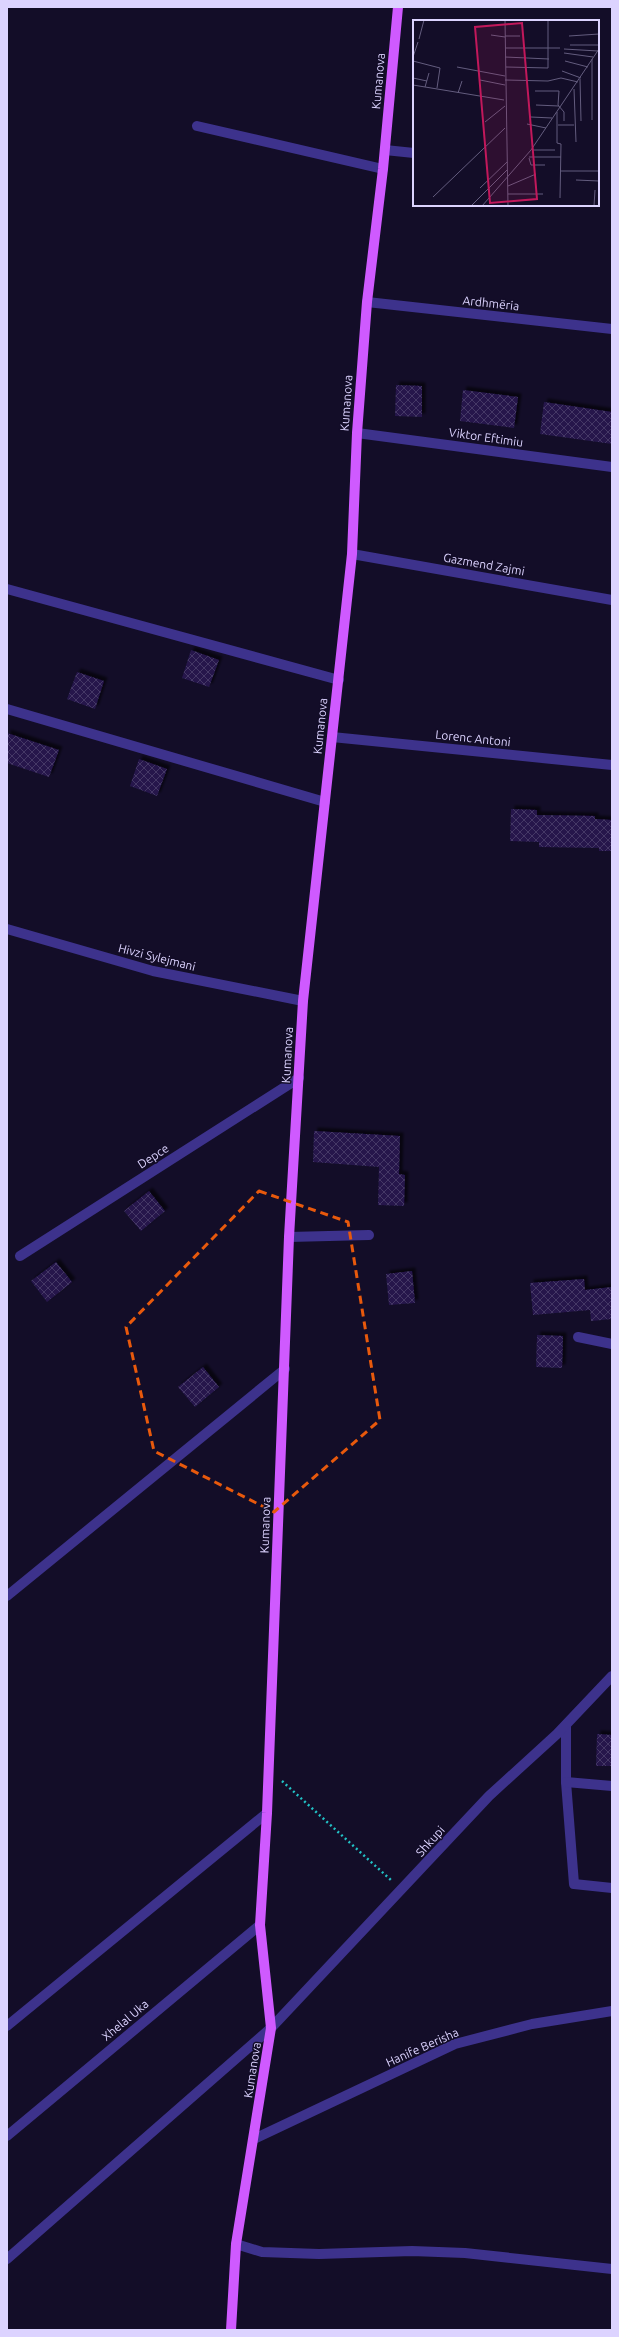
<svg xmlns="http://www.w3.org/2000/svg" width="619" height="2337" font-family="Ubuntu,sans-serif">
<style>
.building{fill:url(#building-cross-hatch);filter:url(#shadow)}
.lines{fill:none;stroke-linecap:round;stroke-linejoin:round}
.path{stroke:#22c1c5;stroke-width:2.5;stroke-dasharray:2 3;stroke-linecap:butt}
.minor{stroke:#3d328c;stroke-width:10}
.major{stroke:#cf5aff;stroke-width:10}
.marked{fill:none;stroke:#e8590c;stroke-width:3;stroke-dasharray:8 5;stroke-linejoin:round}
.labels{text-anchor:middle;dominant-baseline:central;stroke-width:3;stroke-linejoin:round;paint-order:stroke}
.street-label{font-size:12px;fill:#dcd3ff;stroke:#130d28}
.inset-road{fill:none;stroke:#635c7e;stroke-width:1}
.view{fill:#c2185b;fill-opacity:0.15;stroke:#c2185b;stroke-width:2}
.inset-edge{fill:none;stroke:#dcd3ff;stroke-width:2}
</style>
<defs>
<pattern id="building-cross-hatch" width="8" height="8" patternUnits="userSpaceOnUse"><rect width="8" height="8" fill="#25174b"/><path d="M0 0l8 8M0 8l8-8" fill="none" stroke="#443866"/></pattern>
<filter id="shadow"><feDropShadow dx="3.5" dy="-3.5" stdDeviation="1" flood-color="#0009"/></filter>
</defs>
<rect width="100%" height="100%" fill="#130d28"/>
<g class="building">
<path d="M396,385L422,386V417L395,416Z"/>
<path d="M463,390L518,397L514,428L460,421Z"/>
<path d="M544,402L612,412V444L540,434Z"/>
<path d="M191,650L219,660L209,687L182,678Z"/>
<path d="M77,672L104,681L95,709L67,699Z"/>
<path d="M7,733L59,750L49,777L7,763Z"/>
<path d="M139,759L167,769L157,796L130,786Z"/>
<path d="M511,809L537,810V815L595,816V819L612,820V851H599V848L539,847V842L510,841Z"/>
<path d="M314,1131L400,1136L399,1174L405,1175L404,1206L378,1205L379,1167L313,1162Z"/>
<path d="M149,1191L165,1211L141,1231L124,1211Z"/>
<path d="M56,1262L72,1282L47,1302L31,1281Z"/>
<path d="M412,1271L415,1303L389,1305L386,1274Z"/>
<path d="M584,1279L585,1290L612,1287V1319L591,1321L590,1310L533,1315L530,1283Z"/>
<path d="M537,1335L563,1336L562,1368L536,1367Z"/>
<path d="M203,1367L219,1387L195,1407L178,1387Z"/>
<path d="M597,1734L612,1735V1766H596Z"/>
</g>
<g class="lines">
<path class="path" d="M282,1781L392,1881"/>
<g class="minor">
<path d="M197,126L383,169"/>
<path d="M385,150L414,153"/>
<path d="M367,302L612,329"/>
<path d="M357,433L612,467"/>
<path d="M352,554L612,600"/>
<path d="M7,589L339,680"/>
<path d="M7,709L325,802"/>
<path d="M332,737L612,765"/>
<path d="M7,929L153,971L303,1001"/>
<path d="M289,1237L369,1235"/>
<path d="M20,1256L299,1078"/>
<path d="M578,1337L612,1344"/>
<path d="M7,1596L285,1369"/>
<path d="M566,1725V1782L574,1884L612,1888"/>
<path d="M566,1782L612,1786"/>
<path d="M7,2026L267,1813"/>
<path d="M7,2136L260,1925"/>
<path d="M254,2139L455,2044L532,2024L612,2011"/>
<path d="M236,2244L262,2252L319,2254L412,2251L465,2253L612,2269"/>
<path d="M7,2259L271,2028L489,1796L557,1734L612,1676"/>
</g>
<path class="major" d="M231,2330L236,2244L271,2028L260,1925L267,1813L289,1237L303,1001L352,554L357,433L367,302L383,169L398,7"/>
</g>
<path class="marked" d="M259,1191L348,1222L380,1420L274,1512L154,1451L126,1327Z"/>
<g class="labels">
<g class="street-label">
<text transform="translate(378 81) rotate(-85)">Kumanova</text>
<text transform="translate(491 303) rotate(6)">Ardhmëria</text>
<text transform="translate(346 403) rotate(-86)">Kumanova</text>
<text transform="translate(486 437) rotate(8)">Viktor Eftimiu</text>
<text transform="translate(484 564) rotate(10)">Gazmend Zajmi</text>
<text transform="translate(320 726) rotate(-84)">Kumanova</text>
<text transform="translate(473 738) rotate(6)">Lorenc Antoni</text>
<text transform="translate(157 957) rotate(14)">Hivzi Sylejmani</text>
<text transform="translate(287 1055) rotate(-87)">Kumanova</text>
<text transform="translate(153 1156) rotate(-33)">Depce</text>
<text transform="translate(265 1525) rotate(-88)">Kumanova</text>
<text transform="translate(430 1841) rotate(-48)">Shkupi</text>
<text transform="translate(125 2020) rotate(-40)">Xhelal Uka</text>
<text transform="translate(422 2047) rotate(-24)">Hanife Berisha</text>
<text transform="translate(252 2070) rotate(-81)">Kumanova</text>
</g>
</g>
<g transform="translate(413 20)">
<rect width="186" height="186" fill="#130d28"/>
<path class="inset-road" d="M92,0L95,186M78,15L92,17M92,16H107M156,16L186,14M6,19L11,0M157,25H186M92,28H147M151,29L185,31M151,33L180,37M0,37L5,22M92,37L136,39M0,41L27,48L24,68M152,41L175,47M44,47L92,56M93,47L135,48V0M149,51L168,58M0,58L14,61M167,59L168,101M67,60L92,65M92,60L135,61L148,58L165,62M0,65L91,80M12,67L16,53M161,69L163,122M122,71H146L145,85L151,92V101M45,73L49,61M123,85L146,86M144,92V123L148,124L147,178M118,97L139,98M179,100V39M72,102L92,86M114,104L133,108M145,105H161M119,130H142M116,137H148M116,138L118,145H132M148,151H186M163,160L186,161M95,166L123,154M67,168L94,142M95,174H130M20,177L92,108M58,186L94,150M69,186L118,130L186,29M181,186L182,170"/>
<path class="view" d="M109,3L124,179L77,183L62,7Z"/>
<rect width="186" height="186" class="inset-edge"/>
</g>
<rect width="619" height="2337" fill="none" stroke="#dcd3ff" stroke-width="16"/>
</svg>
